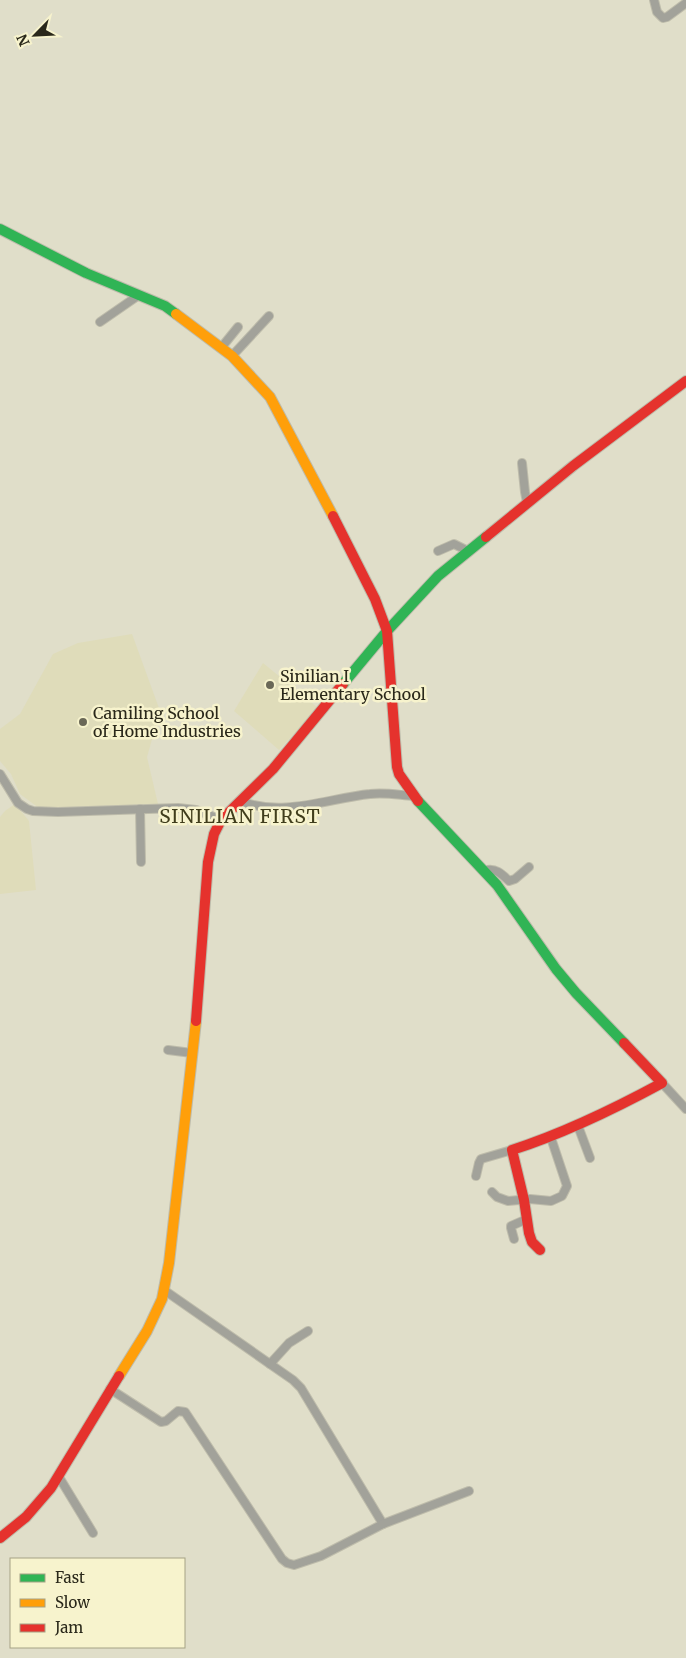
<svg xmlns="http://www.w3.org/2000/svg" width="686" height="1658" font-family="Merriweather,serif">
<style>
.built{fill:#dfdcba}
.lines{fill:none;stroke-linecap:round;stroke-linejoin:round}
.street-casing{stroke:#bebcab;stroke-width:10}
.fast-casing{stroke:#bebcab;stroke-width:12}
.slow-casing{stroke:#bebcab;stroke-width:12}
.jam-casing{stroke:#bebcab;stroke-width:12}
.street{stroke:#a2a29a;stroke-width:8}
.fast{stroke:#30b455;stroke-width:10}
.slow{stroke:#ff9f0a;stroke-width:10}
.jam{stroke:#e5322d;stroke-width:10}
.poi-dot{fill:#6a6857;stroke:#f7f3cd;stroke-width:2}
.labels{text-anchor:middle;dominant-baseline:central;stroke-width:5;stroke-linejoin:round;paint-order:stroke}
.poi-label{font-size:16px;fill:#2a281a;stroke:#f7f3cd;text-anchor:start}
.quarter-label{font-size:19px;letter-spacing:1px;fill:#403d1c;stroke:#f7f3cd}
</style>
<rect width="100%" height="100%" fill="#e0dec9"/>
<g class="built">
<path d="M132,634L160,711L147,757L158,804L39,808L20,794L11,774L0,761V729L20,714L53,654L78,643Z"/>
<path d="M263,663L318,708L279,750L234,711Z"/>
<path d="M15,804L29,821L36,890L0,894V817L5,811Z"/>
</g>
<g class="lines">
<defs>
<g id="street">
<path d="M654,0L657,12L663,18L667,17L686,3"/>
<path d="M100,322L139,295"/>
<path d="M221,348L238,327"/>
<path d="M232,356L269,316"/>
<path d="M522,463L525,492L527,502"/>
<path d="M438,551L454,544L468,551"/>
<path d="M0,774L18,803L27,809L33,811L58,812L178,808L196,810L221,820"/>
<path d="M241,801C282,818 329,798 370,794C384,792 399,795 413,796"/>
<path d="M140,809L141,862"/>
<path d="M484,871C495,867 502,874 509,881L515,879L529,867"/>
<path d="M168,1050L192,1053"/>
<path d="M662,1083L686,1109"/>
<path d="M578,1126L590,1158"/>
<path d="M476,1176L479,1163L481,1159L512,1150"/>
<path d="M492,1192L497,1197L508,1201L530,1199L551,1201L562,1196L567,1186L551,1138"/>
<path d="M514,1239L511,1228V1226L527,1219"/>
<path d="M270,1364L289,1343L308,1331"/>
<path d="M110,1389L161,1422L166,1421L178,1411L185,1412L282,1559L287,1563L294,1565L321,1556L383,1524L301,1388L293,1380L164,1290"/>
<path d="M59,1477L93,1533"/>
<path d="M383,1524L469,1491"/>
</g>
<g id="fast">
<path d="M0,229L86,273L165,306L176,314"/>
<path d="M343,684L387,631L438,576L486,537"/>
<path d="M418,801L497,885L556,969L576,993L624,1043"/>
</g>
<g id="slow">
<path d="M176,314L232,356L270,397L333,516"/>
<path d="M119,1376L147,1331L162,1299L169,1263L196,1021"/>
</g>
<g id="jam">
<path d="M333,516L375,599L387,631L397,767L399,774L418,801"/>
<path d="M486,537L573,466L686,381"/>
<path d="M196,1021L208,862L214,834L221,820L273,769L343,684"/>
<path d="M540,1250L532,1242L529,1233L524,1200L512,1150C565,1133 614,1109 662,1083L624,1043"/>
<path d="M0,1538L26,1517L51,1488L119,1376"/>
</g>
</defs>
<use href="#street" class="street-casing"/>
<use href="#fast" class="fast-casing"/>
<use href="#slow" class="slow-casing"/>
<use href="#jam" class="jam-casing"/>
<use href="#street" class="street"/>
<use href="#fast" class="fast"/>
<use href="#slow" class="slow"/>
<use href="#jam" class="jam"/>
</g>
<g class="poi-dot">
<circle cx="270" cy="685" r="5"/>
<circle cx="83" cy="722" r="5"/>
</g>
<g class="labels">
<g class="poi-label">
<text x="280" y="676">Sinilian I<tspan x="280" dy="18">Elementary School</tspan></text>
<text x="93" y="713">Camiling School<tspan x="93" dy="18">of Home Industries</tspan></text>
</g>
<g class="quarter-label">
<text x="240" y="816">SINILIAN FIRST</text>
</g>
</g>
<rect x="10" y="1558" width="175" height="90" fill="#f7f3cd" stroke="#a5a285"/>
<rect x="20" y="1574" width="25" height="8" fill="#30b455" stroke="#a5a285"/>
<text x="55" y="1583" font-size="15" fill="#2a281a">Fast</text>
<rect x="20" y="1599" width="25" height="8" fill="#ff9f0a" stroke="#a5a285"/>
<text x="55" y="1608" font-size="15" fill="#2a281a">Slow</text>
<rect x="20" y="1624" width="25" height="8" fill="#e5322d" stroke="#a5a285"/>
<text x="55" y="1633" font-size="15" fill="#2a281a">Jam</text>
<g transform="translate(35 35) rotate(246)" stroke="#f7f3cd" stroke-width="4" paint-order="stroke">
<path d="M0-4L9 19L0 12L-9 19Z" fill="#2a281a"/>
<text y="-8" font-size="14" font-weight="bold" text-anchor="middle" fill="#2a281a">N</text>
</g>
</svg>
